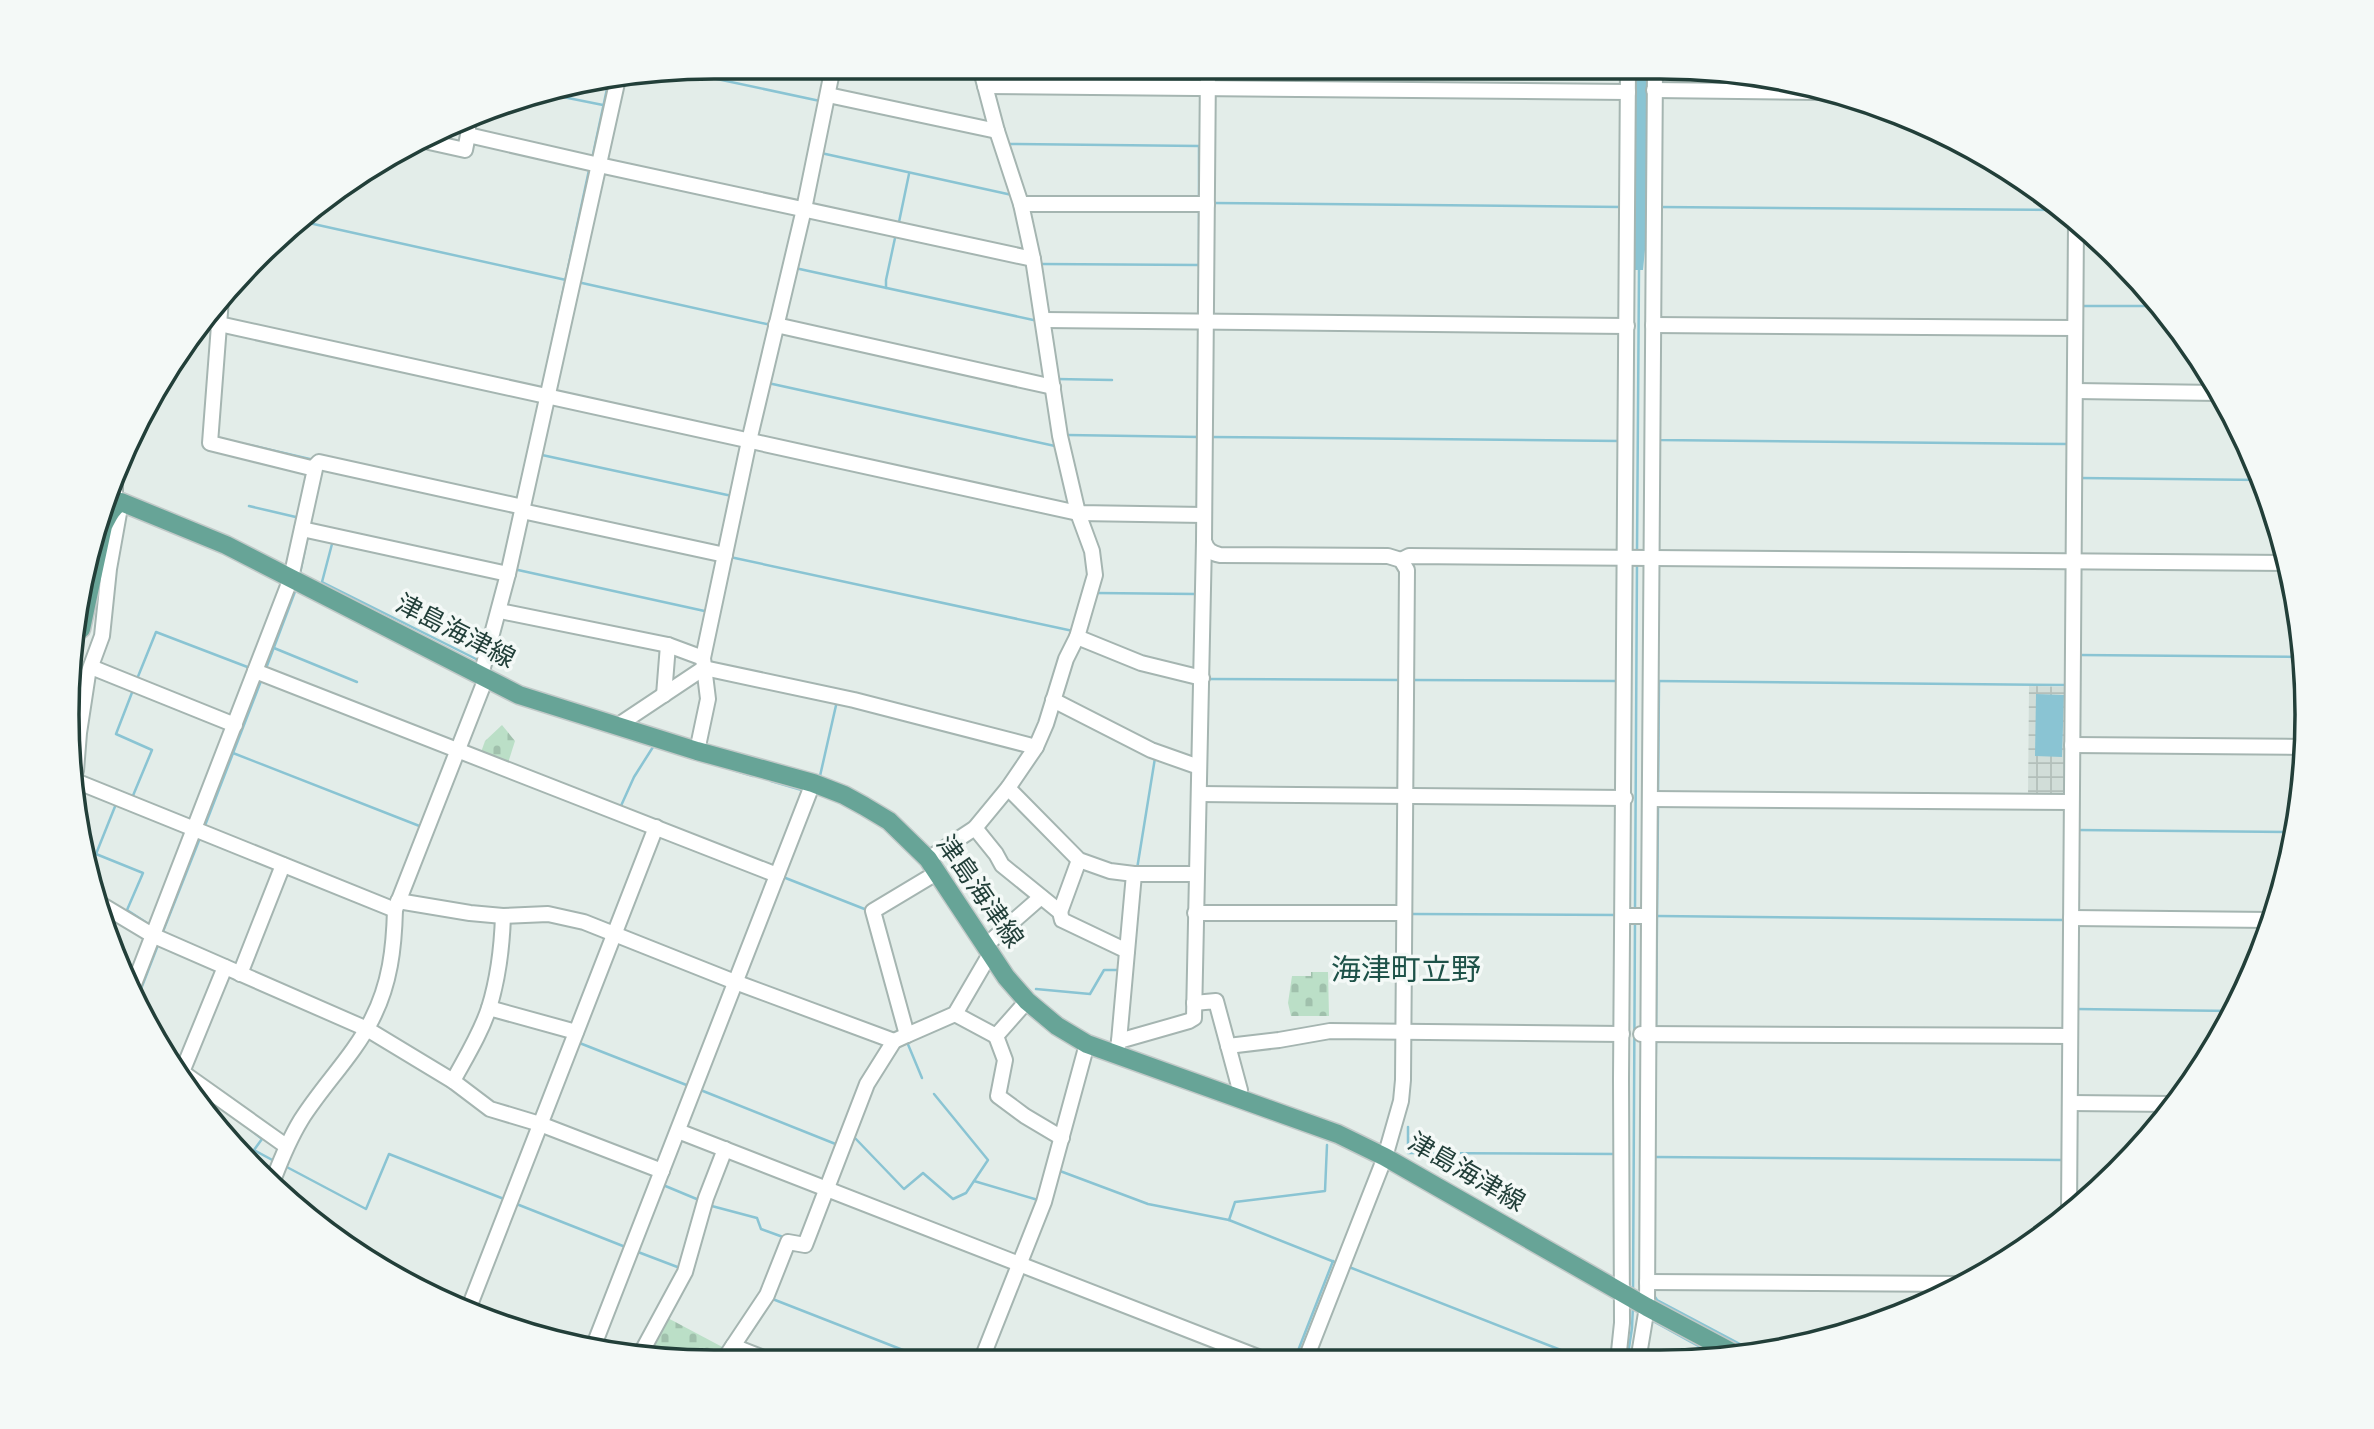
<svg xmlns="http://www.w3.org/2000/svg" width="2374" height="1429" font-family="'Sofia Sans Condensed','Noto Sans JP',sans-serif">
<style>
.industrial{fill:url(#industrial-grid)}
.cemetery{fill:url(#cemetery-stones)}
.water{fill:#8ac4d3}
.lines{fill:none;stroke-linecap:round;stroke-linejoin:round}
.stream{stroke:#8ac4d3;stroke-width:2.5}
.minor-casing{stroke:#a5b5b1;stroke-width:18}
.major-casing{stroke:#c1c9c8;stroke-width:21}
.minor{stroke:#fff;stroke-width:14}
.major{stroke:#67a497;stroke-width:18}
.labels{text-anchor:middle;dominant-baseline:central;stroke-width:7;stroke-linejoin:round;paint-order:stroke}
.street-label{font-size:26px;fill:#223f39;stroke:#f4f9f7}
.quarter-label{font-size:30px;fill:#1d5248;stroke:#f4f9f7}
.rim{fill:none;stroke:#223f39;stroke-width:3.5}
</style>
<defs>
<pattern id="industrial-grid" width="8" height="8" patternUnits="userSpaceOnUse" patternTransform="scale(1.75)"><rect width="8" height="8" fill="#d1ddd8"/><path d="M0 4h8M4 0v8" fill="none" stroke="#b3bfba"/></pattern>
<pattern id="cemetery-stones" width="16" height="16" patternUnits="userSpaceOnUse" patternTransform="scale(1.75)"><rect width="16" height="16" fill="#bbdfc7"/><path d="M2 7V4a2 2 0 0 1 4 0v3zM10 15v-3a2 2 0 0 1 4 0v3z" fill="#a0c0ac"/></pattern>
</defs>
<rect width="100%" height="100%" fill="#e3ede9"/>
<path class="industrial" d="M2029,686L2069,687L2066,798L2028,797Z"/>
<g class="cemetery">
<path d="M502,725L515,741L507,766L480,755L485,741Z"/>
<path d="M1311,972H1328L1329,1016H1291L1288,1003L1292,976H1311Z"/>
<path d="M664,1316L728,1350L720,1361H672L643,1355Z"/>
</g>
<g class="water">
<path d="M1635,68H1648L1647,230L1643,270H1634Z"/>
<path d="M2036,694L2064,695L2062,757L2035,756Z"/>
</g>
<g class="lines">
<g class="stream">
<path d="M684,72L820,101"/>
<path d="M548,94L603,105"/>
<path d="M1006,144L1199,146V198"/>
<path d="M821,153L1012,195"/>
<path d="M592,159L608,84"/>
<path d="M1213,203L1622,207"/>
<path d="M1660,207L2062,210"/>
<path d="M300,221L566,280"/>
<path d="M899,222L909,174"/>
<path d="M1041,264L1199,265V209"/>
<path d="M795,268L1038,321"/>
<path d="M582,283L771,325"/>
<path d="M886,288V280L895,238"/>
<path d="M2081,306H2159"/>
<path d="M553,338L589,170"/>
<path d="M1056,379L1112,380"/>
<path d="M768,383L1055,446"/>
<path d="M1067,435L1200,437"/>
<path d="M1210,437L1620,441"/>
<path d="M1659,438V440L2069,444"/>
<path d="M249,445L314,460"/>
<path d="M542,455L732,496"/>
<path d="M2079,478L2262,480"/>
<path d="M517,500L531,439"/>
<path d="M249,506L300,518"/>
<path d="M332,544L322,582L480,661"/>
<path d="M1637,553L1639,269"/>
<path d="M730,557L1073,631V629"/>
<path d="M518,570L709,612"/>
<path d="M300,573L308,535"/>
<path d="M1096,593L1196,594V599"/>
<path d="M274,648L357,682"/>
<path d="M2079,655L2302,657"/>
<path d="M265,671L296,589"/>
<path d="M137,679L156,632L250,668"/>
<path d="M1207,679L1400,680"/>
<path d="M1414,680L1617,681"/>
<path d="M1656,681L2066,685"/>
<path d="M233,753L422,827"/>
<path d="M733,770L753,776"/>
<path d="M820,776L837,701"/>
<path d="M771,781L805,791"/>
<path d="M1658,794L1659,682"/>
<path d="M132,798L152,750L116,734L133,690"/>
<path d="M116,804L96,854L143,873L127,910L150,925"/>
<path d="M620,808L634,777L653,747"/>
<path d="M204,828L261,681"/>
<path d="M2077,830L2296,832"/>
<path d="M1137,869L1155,758"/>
<path d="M783,877L867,910L868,913"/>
<path d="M1635,910L1637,563"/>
<path d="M1412,914L1619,915"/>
<path d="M1657,916L2067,920"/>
<path d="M162,934L200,838"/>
<path d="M1036,989L1090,994L1104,970H1120"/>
<path d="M139,994L158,945"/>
<path d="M2076,1009L2232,1011"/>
<path d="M1656,1029L1658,805"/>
<path d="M577,1042L689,1086"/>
<path d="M907,1042L922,1078"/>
<path d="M698,1089L838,1145"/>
<path d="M1655,1110L1656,1040"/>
<path d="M238,1120L262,1139L254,1150L276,1162"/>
<path d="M1408,1127V1153L1617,1154"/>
<path d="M854,1137L904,1189L923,1173L953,1199L966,1193L988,1160L934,1094"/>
<path d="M1655,1157L2062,1160"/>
<path d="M283,1165L366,1209L389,1154L504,1199"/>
<path d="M1059,1173L1060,1171L1148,1204L1229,1220L1337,1263"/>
<path d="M974,1181L1038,1200"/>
<path d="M663,1185L699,1200"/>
<path d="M2074,1194H2093"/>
<path d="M514,1203L628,1248"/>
<path d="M708,1205L757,1218L761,1229L783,1237V1239"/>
<path d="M1229,1220L1235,1202L1325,1191L1327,1145"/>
<path d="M638,1252L680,1268"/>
<path d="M1349,1267L1589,1361"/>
<path d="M1633,1292L1635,920"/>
<path d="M1653,1294L1657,1300L1755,1352"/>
<path d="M770,1298L931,1361"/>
<path d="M1651,1320L1720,1358"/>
<path d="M1294,1361L1333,1261"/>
<path d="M1627,1361L1632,1328L1633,1305"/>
</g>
<defs>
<g id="minor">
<path d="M985,86L1628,92"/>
<path d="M1654,90L1821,92"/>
<path d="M828,95L997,131"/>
<path d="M468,121V135L599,165L1033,259"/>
<path d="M429,142L465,150L468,135"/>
<path d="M1021,204H1207"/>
<path d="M201,320L1078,513L1204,515"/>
<path d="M1044,320L1627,326"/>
<path d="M776,325L1053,387"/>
<path d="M1653,325L2075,328"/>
<path d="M2075,391L2219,393"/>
<path d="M313,468L319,462L523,507"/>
<path d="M115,506V480"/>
<path d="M522,511L725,555"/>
<path d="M302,529L508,574"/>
<path d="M1204,541C1207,550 1211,553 1220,555L1388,556L1401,560L1407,570L1403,1080L1401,1101L1385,1157L1305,1361"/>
<path d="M1401,560L1409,556L2288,563"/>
<path d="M500,611L668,645L703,658"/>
<path d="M1077,637L1141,663L1202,678"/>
<path d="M91,667L235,725"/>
<path d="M255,671L777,875"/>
<path d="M481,675L508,574L617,83"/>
<path d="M664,695L668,645"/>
<path d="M1053,700L1151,750L1199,767"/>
<path d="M617,726L704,668L854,700L1036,747"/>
<path d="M2072,745L2304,747"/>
<path d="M697,751L708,699L703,658L749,441L804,209L833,67"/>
<path d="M76,771L79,733L88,674L102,636L109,569L121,502"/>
<path d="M78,782L395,910"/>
<path d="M1008,788L1079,860L1110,871L1134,874"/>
<path d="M1199,794L1625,798"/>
<path d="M1650,799L2071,802"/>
<path d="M975,828L996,854L1002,865L1060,912L1062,920L1127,951"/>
<path d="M928,859L975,828L1008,788L1036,747L1046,724L1066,659L1077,637L1095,575L1092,551L1078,513L1060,436L1033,259L1021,204L997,131L980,67"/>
<path d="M398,901L470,913L503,916L548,914L584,922L735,982L894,1041"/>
<path d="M97,902L152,935L367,1029L453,1081L490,1109L540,1124L662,1171"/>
<path d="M1060,912L1079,860"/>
<path d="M1195,913H1404"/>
<path d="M1624,916H1649L1647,1307L1638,1361"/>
<path d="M1649,916L1655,68"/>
<path d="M2071,918L2271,920"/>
<path d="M985,946L1041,897"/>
<path d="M225,967L182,1072L286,1146"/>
<path d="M240,974L283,865"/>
<path d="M134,984L291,578L315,469L210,443L221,299"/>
<path d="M1194,1003L1216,1001L1240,1090L1238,1097"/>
<path d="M489,1008L576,1032"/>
<path d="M955,1014L996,1036L1027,1001"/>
<path d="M1641,1034L2070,1036"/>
<path d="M907,1035L955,1014L990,954"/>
<path d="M996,1036L1005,1060L998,1096L1025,1116L1062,1138"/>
<path d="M1119,1041L1134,874H1196"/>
<path d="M1228,1046L1279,1040L1330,1031L1622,1034"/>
<path d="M1116,1055L1119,1041L1189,1021L1194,1018L1204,541L1208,67"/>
<path d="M453,1081C466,1057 481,1033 489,1008C498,979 502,946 503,916"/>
<path d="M2070,1103L2173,1104"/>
<path d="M678,1131L1268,1361"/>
<path d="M274,1178C282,1157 290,1138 301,1120C323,1085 354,1055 372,1019C390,984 394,948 395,910L486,678"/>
<path d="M2069,1214L2076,222"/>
<path d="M1647,1282L1963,1284"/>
<path d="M468,1310L656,827"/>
<path d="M470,1310L527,1332"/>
<path d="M594,1345L813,783"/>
<path d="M733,1346L771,1361"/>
<path d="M640,1355L685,1272L706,1198L725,1149"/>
<path d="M723,1361L767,1295L788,1242L805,1245L867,1084L894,1041L907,1035L873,911L938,872"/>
<path d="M981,1361L1044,1202L1087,1044"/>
<path d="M1618,1361L1622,1323L1621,1079L1628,68"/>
</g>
<path id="major" d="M81,629L103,526C108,516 111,508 121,502L226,545L519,695L697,751L813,783L844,795L864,806L889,821L928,859L1006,977L1027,1001L1057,1026L1087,1044L1338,1134L1385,1157L1647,1307L1737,1355"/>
</defs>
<use href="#minor" class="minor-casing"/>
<use href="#major" class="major-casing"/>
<use href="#minor" class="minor"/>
<use href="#major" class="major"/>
</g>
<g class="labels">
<g class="street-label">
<text transform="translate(455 632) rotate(27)">津島海津線</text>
<text transform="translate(979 892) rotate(55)">津島海津線</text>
<text transform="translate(1466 1173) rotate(30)">津島海津線</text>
</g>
<g class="quarter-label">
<text x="1406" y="971">海津町立野</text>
</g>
</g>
<path d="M0 0H2374V1429H0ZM714 79H1660A635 635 0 0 1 2295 714V715A635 635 0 0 1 1660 1350H714A635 635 0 0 1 79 715V714A635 635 0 0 1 714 79Z" fill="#f4f9f7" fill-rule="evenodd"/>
<path class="rim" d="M714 79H1660A635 635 0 0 1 2295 714V715A635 635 0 0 1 1660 1350H714A635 635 0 0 1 79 715V714A635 635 0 0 1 714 79Z"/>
</svg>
